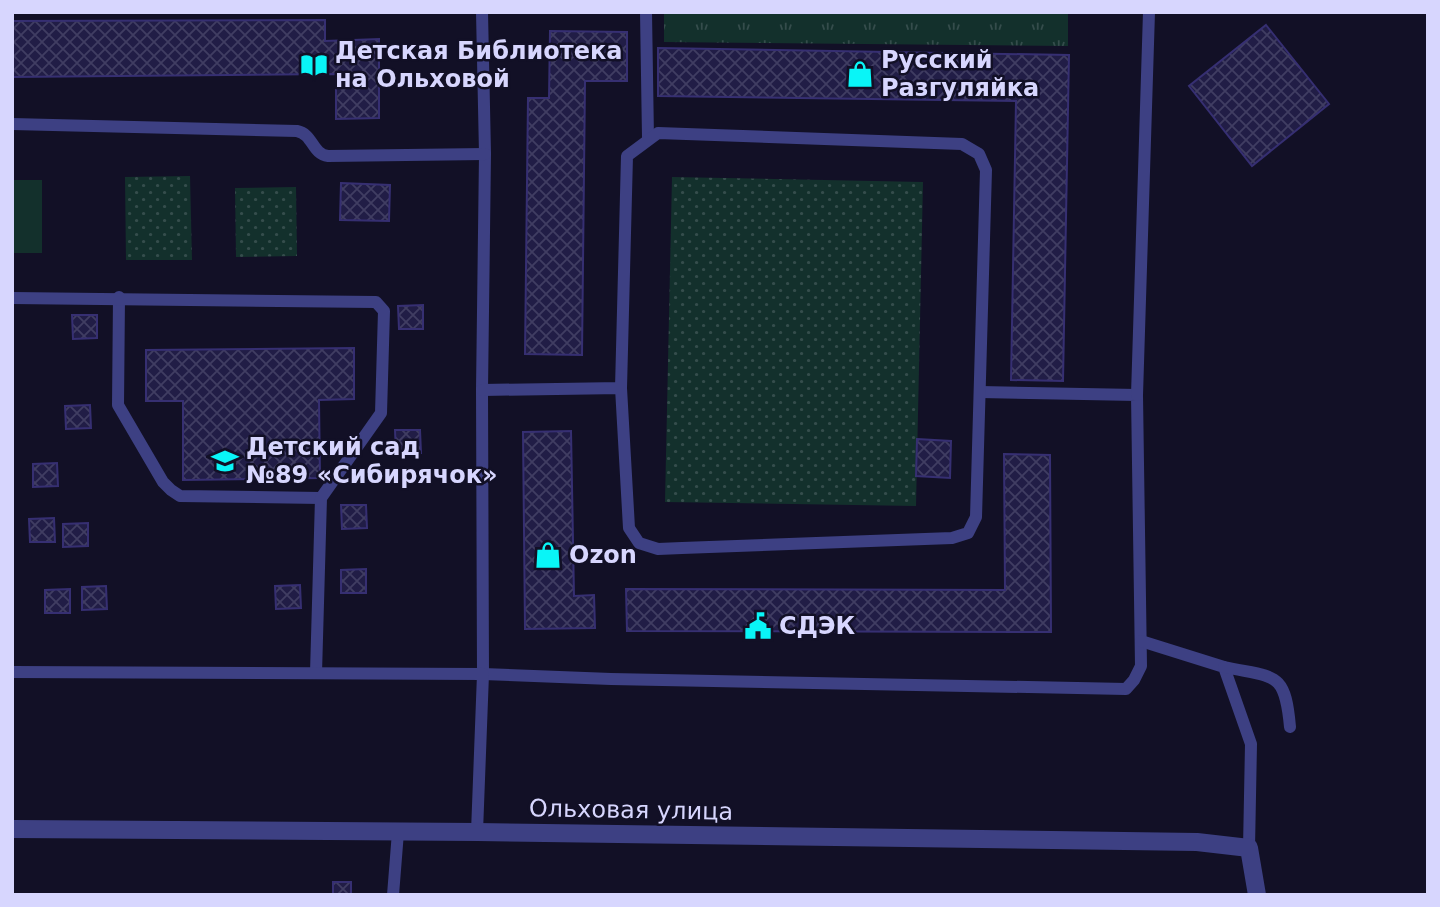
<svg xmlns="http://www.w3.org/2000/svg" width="1440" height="907" font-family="'DejaVu Sans',sans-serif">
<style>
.grass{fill:url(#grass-tufts)}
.park{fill:url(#park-dots)}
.pitch{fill:#13302c}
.building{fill:url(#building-cross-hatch);stroke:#362f72;stroke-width:2}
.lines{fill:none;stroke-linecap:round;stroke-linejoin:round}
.service{stroke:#3d4083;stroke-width:12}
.minor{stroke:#3d4083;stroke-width:18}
.labels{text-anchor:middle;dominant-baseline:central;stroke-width:5;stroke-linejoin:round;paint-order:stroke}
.poi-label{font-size:24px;font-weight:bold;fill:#d7d6fe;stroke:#121026;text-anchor:start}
.street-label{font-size:24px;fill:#d7d6fe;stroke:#121026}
</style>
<defs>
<pattern id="grass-tufts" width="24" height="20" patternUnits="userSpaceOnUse" patternTransform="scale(1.75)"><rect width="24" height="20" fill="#13302c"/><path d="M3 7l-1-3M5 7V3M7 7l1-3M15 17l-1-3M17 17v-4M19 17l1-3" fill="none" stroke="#354d4c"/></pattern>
<pattern id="park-dots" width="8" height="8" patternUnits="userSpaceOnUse" patternTransform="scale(1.75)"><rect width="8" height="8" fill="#13302c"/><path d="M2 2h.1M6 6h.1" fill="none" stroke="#354d4c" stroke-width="1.8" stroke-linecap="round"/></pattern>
<pattern id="building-cross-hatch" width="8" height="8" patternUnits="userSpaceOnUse" patternTransform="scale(1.75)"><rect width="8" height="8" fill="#211d46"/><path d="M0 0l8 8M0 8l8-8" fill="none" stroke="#403d62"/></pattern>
</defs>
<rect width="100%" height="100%" fill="#121026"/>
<path class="grass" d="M664,12H1068V46L664,42Z"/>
<g class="park">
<path d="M190,176L192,260H126L125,177Z"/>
<path d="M672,177L923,182L916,506L665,502Z"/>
<path d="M296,187L297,256L236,257L235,188Z"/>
</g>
<rect class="pitch" x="12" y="180" width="30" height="73"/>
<g class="building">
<path d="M325,20V41L379,39V118L336,119V74L12,77V21Z"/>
<path d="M1266,25L1329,104L1252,166L1189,86Z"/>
<path d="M550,31L627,32V81H585L582,355L525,354L528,98H549Z"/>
<path d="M658,48L1069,55L1063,381L1011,380L1016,101L658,96Z"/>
<path d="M341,183L390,185L389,221L340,220Z"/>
<path d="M423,305V329H399L398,306Z"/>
<path d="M72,315H97V338L73,339Z"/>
<path d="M354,348V399L319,400L320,478L183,480V401H146V350Z"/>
<path d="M90,405L91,428L66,429L65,406Z"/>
<path d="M395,430H420L421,453L396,454Z"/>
<path d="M571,431L574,596L594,595L595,628L525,629L523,432Z"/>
<path d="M917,439L951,441L950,478L916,476Z"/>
<path d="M1004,454L1050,455L1051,632L627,631L626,589L1005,590Z"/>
<path d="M57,463L58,486L33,487V464Z"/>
<path d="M341,505H366L367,528L342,529Z"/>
<path d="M54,518L55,542H30L29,519Z"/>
<path d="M88,523V546L63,547V524Z"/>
<path d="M366,569V593H341V570Z"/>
<path d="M300,585L301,608L276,609L275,586Z"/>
<path d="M106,586L107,609L82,610V587Z"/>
<path d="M70,589V613H45V590Z"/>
<rect x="333" y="882" width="18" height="13"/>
</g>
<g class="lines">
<g class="service">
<path d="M482,12L485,154L482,390L483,674L611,679L1126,689L1134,680L1141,666L1137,395L980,392"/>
<path d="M646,12L648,138"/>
<path d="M12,124L297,131C313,134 312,154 328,156L485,154"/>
<path d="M119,297L118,405L163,482L171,490L180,496L321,498"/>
<path d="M12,298L376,302L384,311L381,413L321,498L316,673"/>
<path d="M482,390L621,388L629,528L639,543L658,549L682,548L952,538L968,533L976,517L986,170L979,154L962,144L658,133L627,156L621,388"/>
<path d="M1137,395L1149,12"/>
<path d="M1141,641L1224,667L1251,744L1249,848"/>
<path d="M1224,667C1275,678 1285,670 1290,727"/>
<path d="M12,672L483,674L477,832"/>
<path d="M393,895L398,832"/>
</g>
<path class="minor" d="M12,829L477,832L1197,842L1249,848L1257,895"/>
</g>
<defs>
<symbol id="library-bare" viewBox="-9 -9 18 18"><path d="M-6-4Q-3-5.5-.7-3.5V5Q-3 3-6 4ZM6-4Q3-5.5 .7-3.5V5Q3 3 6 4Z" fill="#09f5f7" stroke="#121026" stroke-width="2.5" paint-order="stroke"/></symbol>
<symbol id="shop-bare" viewBox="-9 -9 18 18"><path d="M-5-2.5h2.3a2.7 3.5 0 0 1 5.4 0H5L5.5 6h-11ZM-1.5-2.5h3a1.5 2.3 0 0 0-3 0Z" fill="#09f5f7" stroke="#121026" stroke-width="2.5" paint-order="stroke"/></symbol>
<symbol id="school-bare" viewBox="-9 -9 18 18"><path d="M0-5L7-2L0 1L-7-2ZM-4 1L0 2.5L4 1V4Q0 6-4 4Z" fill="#09f5f7" stroke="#121026" stroke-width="2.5" paint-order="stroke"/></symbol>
<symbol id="civic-bare" viewBox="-9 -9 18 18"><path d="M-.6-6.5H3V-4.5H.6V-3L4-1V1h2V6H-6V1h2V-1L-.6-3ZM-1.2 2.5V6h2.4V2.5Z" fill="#09f5f7" stroke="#121026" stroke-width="2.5" paint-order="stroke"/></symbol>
</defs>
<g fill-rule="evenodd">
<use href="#library-bare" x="295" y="46" width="38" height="38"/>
<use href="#shop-bare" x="841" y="55" width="38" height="38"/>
<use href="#school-bare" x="206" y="442" width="38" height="38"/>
<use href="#shop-bare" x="529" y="536" width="38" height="38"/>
<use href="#civic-bare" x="739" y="607" width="38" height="38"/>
</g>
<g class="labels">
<g class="poi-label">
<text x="335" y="51">Детская Библиотека<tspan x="335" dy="28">на Ольховой</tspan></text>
<text x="881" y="60">Русский<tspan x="881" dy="28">Разгуляйка</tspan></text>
<text x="246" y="447">Детский сад<tspan x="246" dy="28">№89 «Сибирячок»</tspan></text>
<text x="569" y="555">Ozon</text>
<text x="779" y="626">СДЭК</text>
</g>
<g class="street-label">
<text transform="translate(631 810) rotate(1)">Ольховая улица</text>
</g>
</g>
<rect width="1440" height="907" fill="none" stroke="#d7d6fe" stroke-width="28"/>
</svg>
